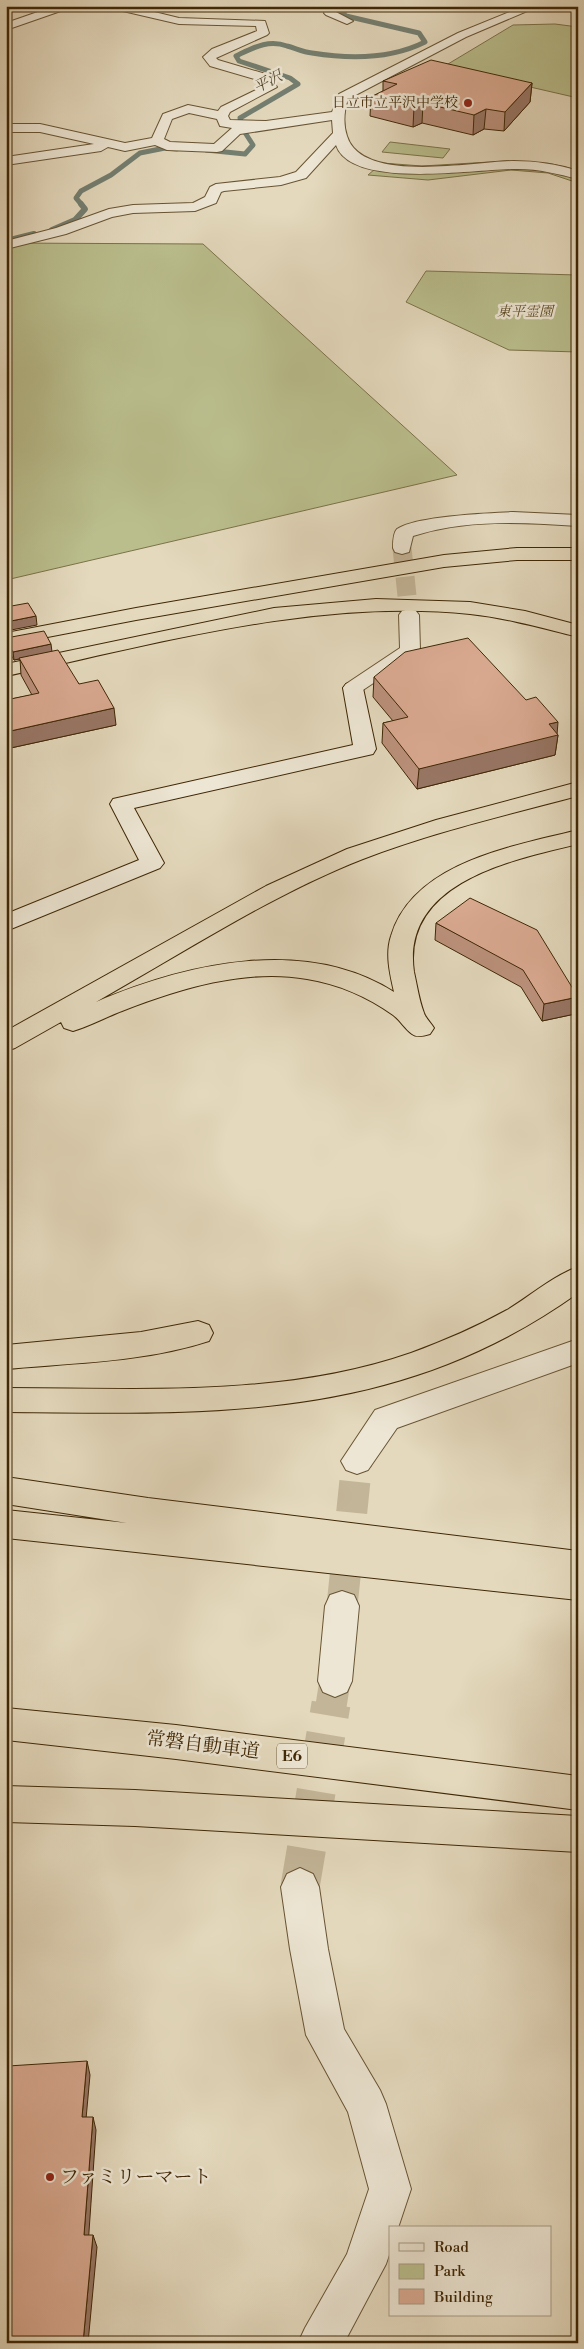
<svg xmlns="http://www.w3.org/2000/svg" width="584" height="2349" font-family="'Libre Bodoni','Noto Serif JP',serif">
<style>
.green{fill:#babe8d;stroke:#7c7249}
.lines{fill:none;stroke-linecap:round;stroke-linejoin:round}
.stream-far1{stroke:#747f71;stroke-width:5}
.stream{stroke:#747f71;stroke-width:6}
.street-tunnel-far2{stroke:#c3b598;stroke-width:19;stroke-dasharray:19 10;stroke-linecap:butt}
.street-tunnel-far1{stroke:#c3b598;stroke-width:31;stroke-dasharray:31 16;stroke-linecap:butt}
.street-tunnel{stroke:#c3b598;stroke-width:39;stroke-dasharray:39 19;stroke-linecap:butt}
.street-casing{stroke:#685433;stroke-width:2}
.secondary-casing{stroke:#3f2705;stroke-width:2}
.highway-casing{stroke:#3f2705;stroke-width:2}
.street{fill:#ede6d4;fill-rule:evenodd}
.secondary{fill:#ede6d4;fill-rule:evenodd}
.highway{fill:#e4d9bd;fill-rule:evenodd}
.wall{fill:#bb917c;stroke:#3f2705}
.shaded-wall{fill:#987665;stroke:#3f2705}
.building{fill:#d9a990;stroke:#3f2705}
.poi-dot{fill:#8f2418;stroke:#ede6d4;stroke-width:2}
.labels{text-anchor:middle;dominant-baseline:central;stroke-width:5;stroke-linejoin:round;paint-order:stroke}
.far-poi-label{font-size:14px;fill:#3f2705;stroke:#ede6d4;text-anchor:end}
.far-park-label{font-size:14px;font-style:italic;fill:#5e4d27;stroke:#ede6d4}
.far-water-label{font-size:15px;font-style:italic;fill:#554c32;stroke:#ede6d4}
.shield{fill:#ede6d4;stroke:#736043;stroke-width:1}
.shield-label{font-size:15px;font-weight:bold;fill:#3f2705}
.near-street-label{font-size:19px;fill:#3f2705;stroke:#ede6d4}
.near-poi-label{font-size:19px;fill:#3f2705;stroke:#ede6d4;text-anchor:start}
</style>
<rect width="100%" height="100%" fill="#e4d9bd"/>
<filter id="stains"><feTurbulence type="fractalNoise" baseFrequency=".004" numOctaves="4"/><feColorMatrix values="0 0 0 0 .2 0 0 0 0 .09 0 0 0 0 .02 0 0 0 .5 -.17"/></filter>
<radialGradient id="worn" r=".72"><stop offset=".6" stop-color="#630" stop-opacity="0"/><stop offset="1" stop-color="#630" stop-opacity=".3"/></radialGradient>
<g class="green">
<path d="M555,24L578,27V98L443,67L513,25Z"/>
<path d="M390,142L450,149L443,158L382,152Z"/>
<path d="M507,161L552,164L578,170V183L548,173L511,170L428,180L368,175L382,163L422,166Z"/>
<path d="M6,243L203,244L457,475L6,580Z"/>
<path d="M426,271L578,275V352L509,350L406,302Z"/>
</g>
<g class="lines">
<g class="stream-far1">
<path d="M206,150L245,154L253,145L244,131L240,118L298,84L290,78L239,61L236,56C253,48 268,39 287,46C295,48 303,52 312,53C349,59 391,59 425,42L419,33L346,16L341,12L358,6"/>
<path d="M82,205L76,198L81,191L111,175L140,153L165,148L177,149"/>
</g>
<g class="stream">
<path d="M52,230L75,220L85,209L81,204"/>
<path d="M6,241L34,234"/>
</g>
<path class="street-tunnel-far2" d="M402,548L409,615"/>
<g class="street-tunnel-far1">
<path d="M342,1606L357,1461"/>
<path d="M331,1706L335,1681"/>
</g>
<path class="street-tunnel" d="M300,1887L331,1704"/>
<defs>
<g id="street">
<path d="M55,6H75L6,30V23Z"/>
<path d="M109,6H130L179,18L265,21L269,33L267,35L216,58L218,60L269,75L277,87L230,112L228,116L230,120L266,121L332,112L339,94L458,33L524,6H539L466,37L348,99C344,111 343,124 347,136C362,185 475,161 514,161C535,161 557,164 578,171V179C558,174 539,169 518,169C481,168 351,191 336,145L306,178L281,185L224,191L221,192L216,203L195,211L133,213L112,217L66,234L6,249V241L56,228L109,209L133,205L193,203L205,197L210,187L216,184L280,177L296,172L333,133L332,120L240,134L222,151L217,152L167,150L155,145L125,151L108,147L101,151L6,165V157L94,144L40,132H6V124H40L125,143L152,138L163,114L188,105L218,111L221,107L264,86L261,81L210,66L203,57L212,49L257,31L256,26L179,24L110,8ZM189,113L217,119L220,126L232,128L214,144L170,142L164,139L172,119Z"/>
<path d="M326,6H338L336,12L353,21L347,24L326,15L324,13Z"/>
<path d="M513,512L578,515V526C523,522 466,519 413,536L409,552L402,554L395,552L393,548C393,543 393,533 397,529C415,516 489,513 513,512Z"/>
<path d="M409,609L416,611L419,615L420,650L417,654L360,692L353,694L346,692L343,688L346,684L400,648L399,615L402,611Z"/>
<path d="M578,1339V1363L397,1428L368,1470L357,1474L346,1470L341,1461L375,1410Z"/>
<path d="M342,1591L354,1595L359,1606L352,1681L347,1692L335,1697L323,1692L318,1681L325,1606L330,1595Z"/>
<path d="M300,1868L313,1874L319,1887L328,1949L344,2029L380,2090L386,2104L411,2189L398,2228H390V2252L386,2264L344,2343H298L305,2328L347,2254L369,2189L348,2112L306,2035L290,1949L281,1887L287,1874Z"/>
</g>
<path id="secondary" d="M353,682L360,684L363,688L376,749L373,754L134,808L164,863L160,868L6,931V914L139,860L110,804L113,799L353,745L343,688L346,684Z"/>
<g id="highway">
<path d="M517,548H578V560H517L444,567L136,620L6,645V633L136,608L444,555Z"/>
<path d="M376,599L470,602L525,611L578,625V637C542,628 507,618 470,614C316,598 157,644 6,676V664L274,608Z"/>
<path d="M578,782V796C506,815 433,832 363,859C271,895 183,953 96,1002C187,963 305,936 394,992C390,974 385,954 391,936C413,862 514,846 578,830V844C512,860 401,882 414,972C417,985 419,1000 424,1013C425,1017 431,1023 434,1028L430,1034C424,1036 417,1038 412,1034C405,1029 400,1020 393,1015C368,997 338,984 307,979C245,968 179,989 122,1011C106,1017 90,1026 73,1031L64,1028L61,1022L15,1048L6,1051V1031L266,886L347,849L436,820Z"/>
<path d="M578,1267V1293C397,1422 216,1414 6,1412V1388C140,1388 282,1398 411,1353C444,1341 476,1327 507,1310C529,1297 554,1275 578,1267Z"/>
<path d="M198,1321L209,1325L213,1333L209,1341C145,1362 73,1363 6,1369V1345L141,1332Z"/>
<path d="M6,1477L148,1498L578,1551V1600L6,1538V1510L127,1523L6,1504Z"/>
<path d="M6,1708L176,1725L578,1776V1810L176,1759L6,1740Z"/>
<path d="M6,1786L135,1790L578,1816V1852L135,1826L6,1822Z"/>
</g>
</defs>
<use href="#street" class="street-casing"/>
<use href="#secondary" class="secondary-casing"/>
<use href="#highway" class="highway-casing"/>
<use href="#street" class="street"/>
<use href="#secondary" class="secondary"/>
<use href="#highway" class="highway"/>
</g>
<g class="wall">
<path d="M383,81L532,83L530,102L504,131L484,129L473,135L422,123L413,127L370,116L371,97L383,91Z"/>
<path d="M6,638L52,651L79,684L116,725L6,749V700L32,695L21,675L20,659L14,660L6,647Z"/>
<path d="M374,677L557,734L558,735L555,755L417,789L382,743L383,723L393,721L373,697Z"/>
<path d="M436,923L578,997L575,1014L542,1021L521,987L435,940Z"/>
</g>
<g class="shaded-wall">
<path d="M532,83L530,102L504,131L505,112Z"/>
<path d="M423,103L422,123L413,127L414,107Z"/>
<path d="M486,109L484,129L473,135L474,115Z"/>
<path d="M36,616L37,625L6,631V622Z"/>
<path d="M51,644L52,652L14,660L13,652Z"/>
<path d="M114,708L116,725L6,749V732Z"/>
<path d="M558,722L557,735H558L555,755L417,789L419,769L549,724Z"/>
<path d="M578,997L575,1014L542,1021L544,1004Z"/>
<path d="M87,2061L90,2075L85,2130L82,2117Z"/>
<path d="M93,2117L96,2130L88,2246L84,2235Z"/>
<path d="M93,2235L97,2247L88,2343H83Z"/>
</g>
<g class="building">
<path d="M431,60L532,83L505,112L486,109L474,115L423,103L414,107L371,97L397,84L383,81Z"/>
<path d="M28,603L36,616L6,622V607Z"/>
<path d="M44,631L51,644L13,652L6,640V638Z"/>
<path d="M468,638L526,700L536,697L558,722L549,724L558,735L419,769L383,723L408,717L374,677L405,652Z"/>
<path d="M58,650L79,684L98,680L114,708L6,732V700L39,693L19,658Z"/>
<path d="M470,898L537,930L578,997L544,1004L523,970L436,923Z"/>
<path d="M87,2061L82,2117H93L84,2235H93L83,2343H6V2091L8,2066Z"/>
</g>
<g class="poi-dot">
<circle cx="468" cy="103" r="5"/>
<circle cx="50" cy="2177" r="5"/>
</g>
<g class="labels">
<g class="far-poi-label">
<text x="458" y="103">日立市立平沢中学校</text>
</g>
<g class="far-park-label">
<text x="525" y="312">東平霊園</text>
</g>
<g class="far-water-label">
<text transform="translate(268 82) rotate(-27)">平沢</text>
</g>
<rect class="shield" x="277" y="1743.5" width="30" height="25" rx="4"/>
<g class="shield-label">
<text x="292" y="1756">E6</text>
</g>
<g class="near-street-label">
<text transform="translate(203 1745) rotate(7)">常磐自動車道</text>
</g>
<g class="near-poi-label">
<text x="60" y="2177">ファミリーマート</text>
</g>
</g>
<rect width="584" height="2349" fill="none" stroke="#e4d9bd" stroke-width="25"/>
<rect x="8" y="8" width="569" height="2334" fill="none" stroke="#3f2705" stroke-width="2.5"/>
<rect x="12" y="12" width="559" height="2324" fill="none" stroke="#3f2705"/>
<rect x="389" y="2226" width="162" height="90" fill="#ede6d4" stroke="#a79a81"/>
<rect x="399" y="2243" width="25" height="8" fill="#ede6d4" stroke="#a79a81"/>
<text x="434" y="2252" font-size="15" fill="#3f2705">Road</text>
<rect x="399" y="2264" width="25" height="15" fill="#babe8d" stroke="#a79a81"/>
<text x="434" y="2276" font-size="15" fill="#3f2705">Park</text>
<rect x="399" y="2289" width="25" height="15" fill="#d9a990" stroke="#a79a81"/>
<text x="434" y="2302" font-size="15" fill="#3f2705">Building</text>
<rect width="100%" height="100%" filter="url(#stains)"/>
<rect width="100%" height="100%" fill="url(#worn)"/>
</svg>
